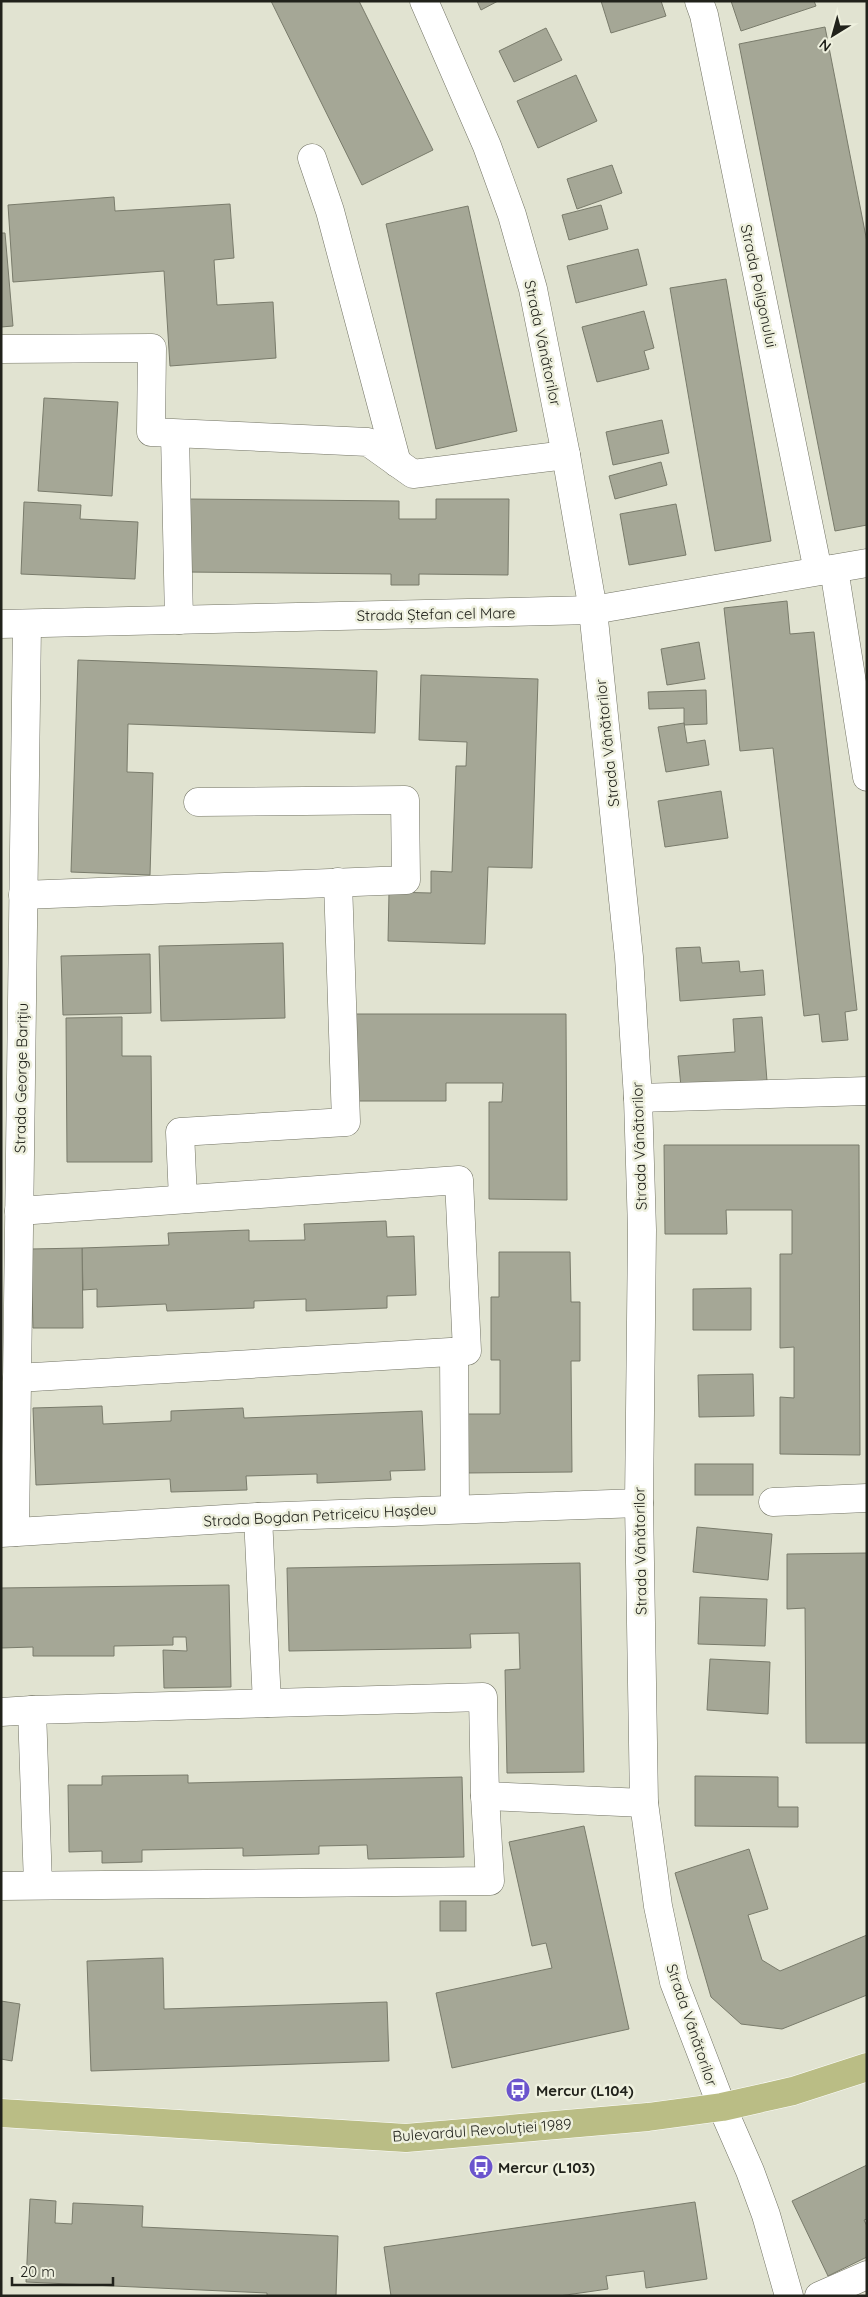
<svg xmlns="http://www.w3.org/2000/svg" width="868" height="2297" font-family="Quicksand,sans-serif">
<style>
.building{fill:#a5a796;stroke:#797b6b}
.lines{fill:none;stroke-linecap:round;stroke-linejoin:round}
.minor-casing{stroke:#727364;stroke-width:29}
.major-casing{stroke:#fff;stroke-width:29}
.minor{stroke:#fff;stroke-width:28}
.major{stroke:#babd85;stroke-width:28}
.labels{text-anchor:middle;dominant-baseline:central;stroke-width:5;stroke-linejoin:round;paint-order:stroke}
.street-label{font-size:15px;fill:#21221b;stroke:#eef0de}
.poi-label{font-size:15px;font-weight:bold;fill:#21221b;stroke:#eef0de;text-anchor:start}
</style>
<rect width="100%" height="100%" fill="#e1e3d1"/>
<g class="building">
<path d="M271,1H359L433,150L362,185Z"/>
<path d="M477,1H498L481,10Z"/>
<path d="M601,1H661L666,16L611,33Z"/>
<path d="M731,1H814L816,6L741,31Z"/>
<path d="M825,27L867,242V525L835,531L739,44Z"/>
<path d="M546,28L562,60L514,82L499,51Z"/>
<path d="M576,75L597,121L538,148L517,101Z"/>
<path d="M612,165L622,193L577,209L567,179Z"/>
<path d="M114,197L115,211L230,204L234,258L214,260L217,305L273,302L276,358L170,366L164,271L13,282L8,205Z"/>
<path d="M601,205L608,229L569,240L562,215Z"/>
<path d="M468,206L517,431L436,449L386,224Z"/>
<path d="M1,233H5L13,326L1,327Z"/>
<path d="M638,249L647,285L576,303L567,266Z"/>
<path d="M726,279L771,541L715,551L670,288Z"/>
<path d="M644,311L654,348L644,351L649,369L597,382L582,327Z"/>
<path d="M44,398L118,402L112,496L38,491Z"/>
<path d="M662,420L669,453L613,465L606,432Z"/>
<path d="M661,462L667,485L615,499L609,476Z"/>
<path d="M187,499L399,501V519H436V499H509L508,575L419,574V585H391V574L186,572Z"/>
<path d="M24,502L81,505L80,519L138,522L135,579L21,574Z"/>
<path d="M676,504L686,555L629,565L620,514Z"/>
<path d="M787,601L790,634L814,632L857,1010L845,1012L848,1040L822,1042L819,1014L804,1016L773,748L740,751L724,608Z"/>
<path d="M699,642L705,679L667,685L661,649Z"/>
<path d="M78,660L377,671L375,733L128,724L127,772L153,773L150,875L71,872Z"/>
<path d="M421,675L538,679L532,868L488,867L485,944L388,941L389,892L431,893V871L452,872L456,766H466L467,742L419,740Z"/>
<path d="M706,690L707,724L684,725V708L649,709L648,692Z"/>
<path d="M684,723L687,743L705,740L709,765L666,772L658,727Z"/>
<path d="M721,791L728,838L665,847L658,801Z"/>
<path d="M283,943L285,1018L161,1021L159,946Z"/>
<path d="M700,947L702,963L739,961L740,972L763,970L765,995L680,1001L676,948Z"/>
<path d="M150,954L151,1013L63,1015L61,956Z"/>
<path d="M351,1014H566L567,1200L489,1199V1102H502L503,1083H446V1101H351Z"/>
<path d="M122,1017V1056H151L152,1162H67L66,1018Z"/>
<path d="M762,1017L767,1081L681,1087L678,1056L735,1052L733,1019Z"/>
<path d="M664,1145H859L860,1455L780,1454V1397L794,1398V1347L780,1348V1254H792V1210H726L727,1234H665Z"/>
<path d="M386,1221L387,1237L414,1236L416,1295L387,1296V1308L306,1311V1299L254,1301V1308L167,1311L166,1304L97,1307V1289L83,1290L82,1248L169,1245L168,1233L249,1230V1241L305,1240L304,1224Z"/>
<path d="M82,1248L83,1328H33L31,1249Z"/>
<path d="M499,1252H570L571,1302H580V1361H571L572,1472L465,1473L464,1414H500V1360H491V1297H499Z"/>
<path d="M751,1288V1330H693V1289Z"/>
<path d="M753,1374L754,1416L699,1417L698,1375Z"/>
<path d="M102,1406L103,1424L171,1421V1411L243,1408L244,1418L422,1411L425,1470L390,1471L391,1480L317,1483V1474L246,1476L247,1490L171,1492L170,1479L36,1485L33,1408Z"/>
<rect x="695" y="1464" width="58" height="31"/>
<path d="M697,1527L772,1534L768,1580L693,1572Z"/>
<path d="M867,1553V1743H806L805,1608L787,1609V1554Z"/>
<path d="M580,1563L584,1772L507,1773L505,1670L520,1669L519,1633L470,1634L471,1648L289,1651L287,1568Z"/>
<path d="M229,1585L231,1687L164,1688L163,1650L187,1651L186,1637H173V1645L114,1646V1656H33V1647L1,1648V1588Z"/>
<path d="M700,1597L767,1599L765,1646L698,1644Z"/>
<path d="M710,1659L770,1662L768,1714L707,1710Z"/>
<path d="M188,1775V1783L462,1777L464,1857L368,1859L367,1845L319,1846V1854L243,1856V1848L142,1850V1862L102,1863V1851L69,1852L68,1785H102V1776Z"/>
<path d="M695,1776L778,1777V1807H798V1827L695,1826Z"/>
<path d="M584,1826L629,2029L452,2068L436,1993L552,1968L546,1943L532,1946L509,1842Z"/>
<path d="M749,1849L768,1909L748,1915L762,1960L780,1971L867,1935V1995L782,2029L741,2024L711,1997L675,1873Z"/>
<rect x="440" y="1901" width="26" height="30"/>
<path d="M163,1958L164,2009L387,2002L389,2061L91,2071L87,1961Z"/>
<path d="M1,2001L20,2004L12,2061L1,2059Z"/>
<path d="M867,2165V2219L864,2220L867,2226V2257L828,2276L792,2201Z"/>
<path d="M30,2199L56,2201L55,2223L72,2224L73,2203L143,2206L142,2227L338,2236L336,2296H267V2293L26,2282Z"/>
<path d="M695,2202L707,2279L646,2288L644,2271L606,2276L608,2289L559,2296H391L384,2247Z"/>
</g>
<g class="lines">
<defs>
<g id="minor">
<path d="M424,1L487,146L512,215L533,289L566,455L593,610L629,957L638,1098L642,1230L639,1503L644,1803L658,1906L674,1982L722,2107L750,2171L766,2215L789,2296"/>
<path d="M699,1L704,15L818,571"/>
<path d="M312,158L330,211L397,463"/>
<path d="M1,349L152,348L151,432L368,442L413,474L566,455"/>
<path d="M175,434L179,620"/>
<path d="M834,569L867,777"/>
<path d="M1,624L593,610L867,563"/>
<path d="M23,895L406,880L405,800L198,802"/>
<path d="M638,1098L867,1091"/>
<path d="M183,1199L180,1132L346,1122L338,882"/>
<path d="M454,1352L455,1508"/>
<path d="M17,1378L467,1351L459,1180L19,1211"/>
<path d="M773,1502L867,1498"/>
<path d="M258,1517L267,1703"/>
<path d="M15,1532L27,624"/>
<path d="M1,1533L258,1517L639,1503"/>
<path d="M1,1712L32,1710L38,1885"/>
<path d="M485,1796L644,1803"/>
<path d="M1,1886L490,1881L485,1796L483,1697L32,1710"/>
<path d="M819,2296L867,2275"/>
</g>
<path id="major" d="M1,2113L406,2138L648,2117L722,2107L793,2091L867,2067"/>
</defs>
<use href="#minor" class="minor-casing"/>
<use href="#major" class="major-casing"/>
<use href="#minor" class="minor"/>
<use href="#major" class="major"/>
</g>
<defs>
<symbol id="bus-disc" viewBox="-11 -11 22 22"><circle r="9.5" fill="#6b54cd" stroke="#eef0de"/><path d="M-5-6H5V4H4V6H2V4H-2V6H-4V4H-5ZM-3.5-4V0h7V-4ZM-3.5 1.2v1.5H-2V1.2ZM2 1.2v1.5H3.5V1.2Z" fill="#fff"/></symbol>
</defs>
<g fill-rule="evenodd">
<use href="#bus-disc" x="504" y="2076" width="28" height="28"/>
<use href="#bus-disc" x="467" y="2153" width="28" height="28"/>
</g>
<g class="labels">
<g class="street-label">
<text transform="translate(759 286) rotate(78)">Strada Poligonului</text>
<text transform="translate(543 343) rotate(78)">Strada Vânătorilor</text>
<text transform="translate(436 614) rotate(-1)">Strada Ștefan cel Mare</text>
<text transform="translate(607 743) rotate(-96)">Strada Vânătorilor</text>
<text transform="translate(21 1078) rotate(-89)">Strada George Barițiu</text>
<text transform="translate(639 1146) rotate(-92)">Strada Vânătorilor</text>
<text transform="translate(320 1515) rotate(-3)">Strada Bogdan Petriceicu Hașdeu</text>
<text transform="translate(640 1551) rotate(-91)">Strada Vânătorilor</text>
<text transform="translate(692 2025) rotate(71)">Strada Vânătorilor</text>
<text transform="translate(482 2130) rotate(-4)">Bulevardul Revoluției 1989</text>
</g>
<g class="poi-label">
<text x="536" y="2090">Mercur (L104)</text>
<text x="498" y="2167">Mercur (L103)</text>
</g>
</g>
<rect width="868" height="2297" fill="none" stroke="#21221b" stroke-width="5"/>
<g transform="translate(833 35) rotate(217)" stroke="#eef0de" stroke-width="4" paint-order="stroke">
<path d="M0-4L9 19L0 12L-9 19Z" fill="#21221b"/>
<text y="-8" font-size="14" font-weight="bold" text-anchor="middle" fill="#21221b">N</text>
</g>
<path d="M12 2277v8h101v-8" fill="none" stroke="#21221b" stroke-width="2.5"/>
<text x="20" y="2277" font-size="15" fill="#21221b" stroke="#eef0de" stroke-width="4" paint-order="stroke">20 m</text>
</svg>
